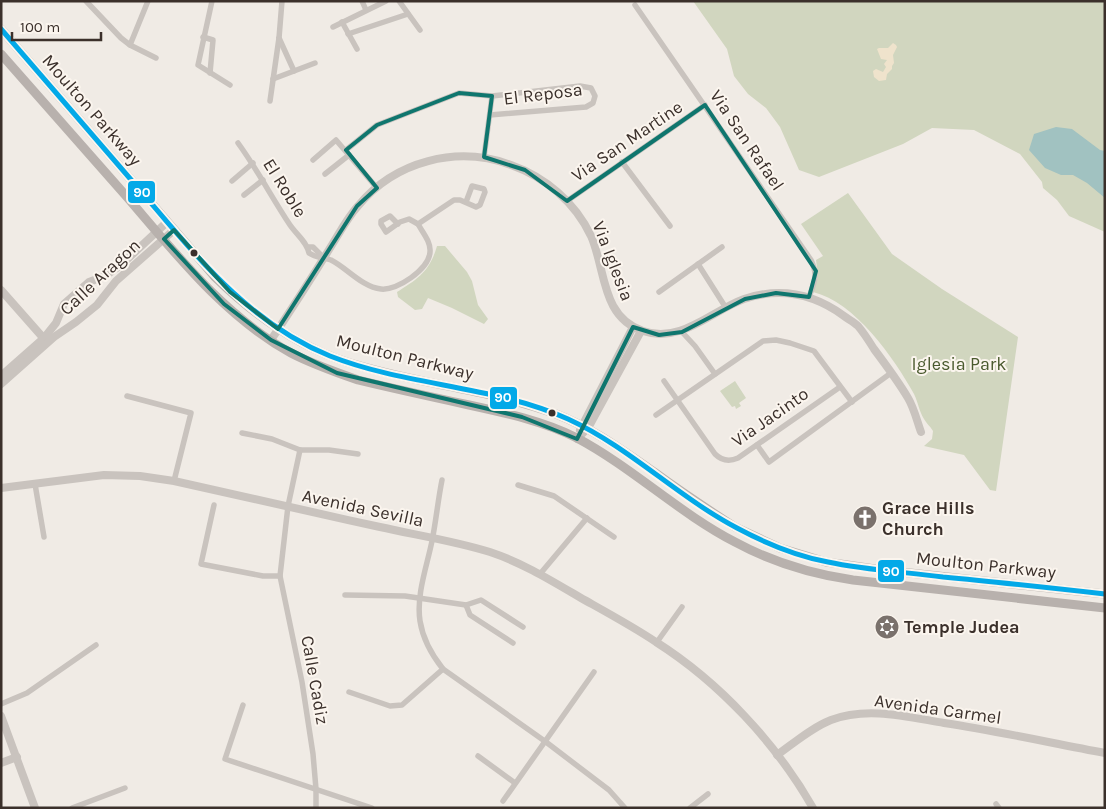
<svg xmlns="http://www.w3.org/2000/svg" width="1106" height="809" font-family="Karla,sans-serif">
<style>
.green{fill:#d1d6bf}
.sand{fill:#efe3cc}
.water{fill:#a1c2c1}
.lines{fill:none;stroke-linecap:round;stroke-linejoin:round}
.minor{stroke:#c9c3be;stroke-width:5.5}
.tertiary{stroke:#c9c3be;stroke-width:8}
.primary{stroke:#b8b1ad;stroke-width:9}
.bus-1-casing{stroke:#fbf5ee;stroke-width:9}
.bus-1{stroke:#03a9e8;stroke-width:5}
.marked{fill:none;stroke:#0f766e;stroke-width:4;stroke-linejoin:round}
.bus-dot{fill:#3b302b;stroke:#fbf5ee;stroke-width:2}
.labels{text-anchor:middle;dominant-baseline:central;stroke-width:4;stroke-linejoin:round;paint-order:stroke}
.street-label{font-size:18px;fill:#3b302b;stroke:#fbf5ee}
.park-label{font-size:18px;fill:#4a5a2e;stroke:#fbf5ee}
.poi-label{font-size:18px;font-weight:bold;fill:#3b302b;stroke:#fbf5ee;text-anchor:start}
.line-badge{stroke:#fbf5ee;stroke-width:2}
.badge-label{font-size:14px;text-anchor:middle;font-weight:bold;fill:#fff}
</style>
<rect width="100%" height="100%" fill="#f0ebe5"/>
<g class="green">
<path d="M693,1H1105V232L1069,216L1057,200L1043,188L1042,182L1020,154L974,130L932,128L903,144L819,177L799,170L780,127L766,108L748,94L734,76L727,49Z"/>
<path d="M848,193L892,254L942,289L1018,337L996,491L990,490L964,455L924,446L932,439L933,431C930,426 926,423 924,419C919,411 918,402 914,394C894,358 855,302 813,292L818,277L816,260L823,256L801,224Z"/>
<path d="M437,246H445L467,272L472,281L478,305L488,319L484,324L452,308L428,298L422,309L415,310L398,297L397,292C418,279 430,271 437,246Z"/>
<path d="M735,381L746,398L739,403L741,406L736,409L735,406L732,407L720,391Z"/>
</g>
<path class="sand" d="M893,43L896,45L897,47L893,55L894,63L892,66V69L887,74L886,80L879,81L874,77L873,71L876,69L883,72L886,67L884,64L887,60L881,59L877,49L879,48H888Z"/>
<path class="water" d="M1056,127L1072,129L1100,150L1105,151V198L1087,183L1073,175H1061L1045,168L1029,150L1034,134Z"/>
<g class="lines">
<g class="minor">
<path d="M86,1L121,38L130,45L156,58"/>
<path d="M212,1L198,65L230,85"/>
<path d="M362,1L366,10"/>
<path d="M399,1L420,30"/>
<path d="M635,5L811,260C818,275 815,281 809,297"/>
<path d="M342,22L357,49"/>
<path d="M333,27L386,1"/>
<path d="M348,34L408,14"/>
<path d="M203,37L213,40L210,73"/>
<path d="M279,38L294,71"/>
<path d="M130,45L148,1"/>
<path d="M273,79L315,63"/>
<path d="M270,101L279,38L282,1"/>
<path d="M238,143C257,169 272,198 290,225C296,234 307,242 309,253C316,258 323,257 331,260C347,268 362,287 381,289C397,291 429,269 430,252C431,242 423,233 418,224"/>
<path d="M346,150L377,125L459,93L492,96L580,86L591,88L595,96L593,103L586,107L490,115"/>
<path d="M484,157L492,96"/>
<path d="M313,160L336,140L377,188"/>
<path d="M622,162L670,226"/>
<path d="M325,174L349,155"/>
<path d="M232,181L253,163"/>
<path d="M244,195L263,180"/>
<path d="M567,201L705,105"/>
<path d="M398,224L390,216L381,221V224L386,232L400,222L409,219L418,224L454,200H460L476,207L480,205L485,192L484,189L472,186L466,202"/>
<path d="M308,247H313L324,258"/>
<path d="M698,264L726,308"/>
<path d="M659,292L722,247"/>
<path d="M682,332L695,346L715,374"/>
<path d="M664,381L715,454C722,461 729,462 738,458L840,387"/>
<path d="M127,396L191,413L174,481"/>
<path d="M656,415L763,341L776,340L790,343L814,351L852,402"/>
<path d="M242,433L272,439L300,450H329L358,454"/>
<path d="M757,445L769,462L891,373"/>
<path d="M300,450L288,506L280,576L302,682L313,754L316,789V808"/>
<path d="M442,480C438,500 436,521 432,541C427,566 416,595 420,621C423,640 431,654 443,669L546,742L609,790L625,808"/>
<path d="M35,484L44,537"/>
<path d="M518,485L554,496L614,537"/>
<path d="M214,505L201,564L263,576H280"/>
<path d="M540,574L587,518"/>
<path d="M345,595L405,596L466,605L481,600L523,627"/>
<path d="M466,605L470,615L513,643"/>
<path d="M657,642L682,607"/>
<path d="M349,692L390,706L402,705L443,669"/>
<path d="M1,704L27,693L96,645"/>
<path d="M243,705L225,759L372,808"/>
<path d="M478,756L515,783"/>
<path d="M503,801L594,672"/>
<path d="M996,804L999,808"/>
<path d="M72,808L125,788"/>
<path d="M690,808L708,794"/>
</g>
<g class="tertiary">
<path d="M1,290L46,341"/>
<path d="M271,340C291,310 311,279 330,248C339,234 347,218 358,206C395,161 457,145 511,165C545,177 575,202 591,236C606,270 601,317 643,331C681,344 711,311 744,299C780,287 814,294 844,316C848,319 854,322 858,326C864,333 869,341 874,349C886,365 898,381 908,398C914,408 917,421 921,432"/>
<path d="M1,376L44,338L56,323L64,304L89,282L105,276L121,265L167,222"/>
<path d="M1,384L54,337L76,322L97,305L116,281L174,230"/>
<path d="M580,430L633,327"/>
<path d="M577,439L588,428L641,331"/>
<path d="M1,488L104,475L140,476L174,481C242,496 311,512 380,527C416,535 455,541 490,552C523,563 552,581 581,598C606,612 632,626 656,642C719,682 776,743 813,808"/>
<path d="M1,716L35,808"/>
<path d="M777,755C794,743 811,728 831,720C867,706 908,717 944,723C998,731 1051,743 1105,753"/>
<path d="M1,763L17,757"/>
</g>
<g class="primary">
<path d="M1,29L215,277C252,313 297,346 347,362C415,384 489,389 556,414C592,428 622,450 654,472C680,491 707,509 735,527L780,548L826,562L882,570L1105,594"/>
<path d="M1,54C43,101 85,149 127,197C176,254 224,316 291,353C312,364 335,372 358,380C395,389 432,397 469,405C506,413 543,421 577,438C633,468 679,513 735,542C772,562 811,574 853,580L1105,608"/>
</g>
<defs>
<path id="bus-1" d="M1,29C45,80 89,131 133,182C191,249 244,321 330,356C406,386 492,385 568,419C629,447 678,497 737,528C765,543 796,556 828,562C865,570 905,572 943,577C997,582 1051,588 1105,594"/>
</defs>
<use href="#bus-1" class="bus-1-casing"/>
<use href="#bus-1" class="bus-1"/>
</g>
<path class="marked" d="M459,93L492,96L484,157L525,170L567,201L705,105L816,271L809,297L776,293L745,299L682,332L659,335L633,327L577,439L522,417L337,373L271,340L224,304L164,239L174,230L230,292L278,329L357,206L377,188L346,150L377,125Z"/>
<defs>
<symbol id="church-disc" viewBox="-11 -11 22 22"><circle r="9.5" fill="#7a716c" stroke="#fbf5ee"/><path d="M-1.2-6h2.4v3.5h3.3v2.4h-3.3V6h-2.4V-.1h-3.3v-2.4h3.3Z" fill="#fff"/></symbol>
<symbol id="synagogue-disc" viewBox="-11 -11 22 22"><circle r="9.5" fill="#7a716c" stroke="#fbf5ee"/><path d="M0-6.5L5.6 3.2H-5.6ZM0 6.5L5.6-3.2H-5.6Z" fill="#fff"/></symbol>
</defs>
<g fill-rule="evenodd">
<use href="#church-disc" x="851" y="504" width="28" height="28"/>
<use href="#synagogue-disc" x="873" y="613" width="28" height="28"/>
</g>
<g class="bus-dot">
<circle cx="194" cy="253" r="4.5"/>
<circle cx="552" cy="413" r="4.5"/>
</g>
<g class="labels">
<g class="street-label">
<text transform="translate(543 94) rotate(-7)">El Reposa</text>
<text transform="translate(92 110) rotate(49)">Moulton Parkway</text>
<text transform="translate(747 140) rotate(56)">Via San Rafael</text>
<text transform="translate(627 141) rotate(-34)">Via San Martine</text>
<text transform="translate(285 188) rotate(58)">El Roble</text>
<text transform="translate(613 261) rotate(69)">Via Iglesia</text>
<text transform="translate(100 277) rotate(-43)">Calle Aragon</text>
<text transform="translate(405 357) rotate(14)">Moulton Parkway</text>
<text transform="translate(770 417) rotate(-35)">Via Jacinto</text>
<text transform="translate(363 508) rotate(12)">Avenida Sevilla</text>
<text transform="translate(986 565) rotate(6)">Moulton Parkway</text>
<text transform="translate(315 680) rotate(80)">Calle Cadiz</text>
<text transform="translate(938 709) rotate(8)">Avenida Carmel</text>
</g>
<g class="park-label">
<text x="959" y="364">Iglesia Park</text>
</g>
<g class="poi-label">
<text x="882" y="508">Grace Hills<tspan x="882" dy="21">Church</tspan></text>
<text x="904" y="627">Temple Judea</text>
</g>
</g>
<g class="line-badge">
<rect x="127" y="180" width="29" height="24" rx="5" fill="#03a9e8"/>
<rect x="489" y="386" width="29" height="24" rx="5" fill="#03a9e8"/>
<rect x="877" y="559" width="28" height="24" rx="5" fill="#03a9e8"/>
</g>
<g class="badge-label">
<text x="142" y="197">90</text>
<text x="503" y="402">90</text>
<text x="891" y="576">90</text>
</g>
<rect width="1106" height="809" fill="none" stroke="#3b302b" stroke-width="5"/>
<path d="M12 32v8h89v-8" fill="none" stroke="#3b302b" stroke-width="2.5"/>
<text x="20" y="32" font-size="15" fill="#3b302b" stroke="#fbf5ee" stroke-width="4" paint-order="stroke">100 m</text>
</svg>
